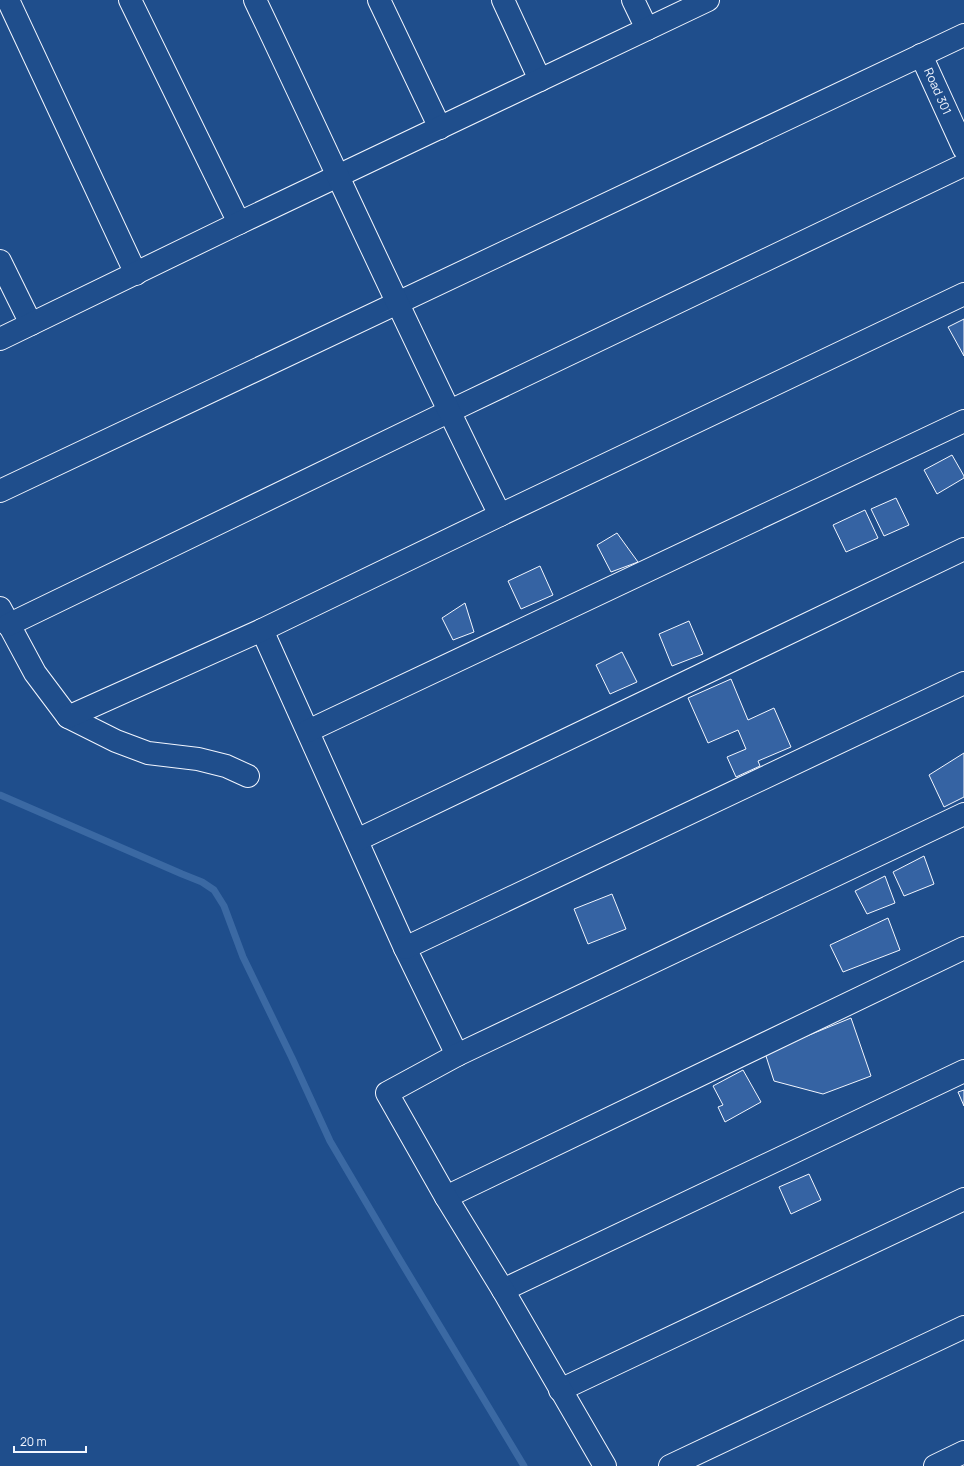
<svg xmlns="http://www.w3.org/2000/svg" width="964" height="1466" font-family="Manrope,sans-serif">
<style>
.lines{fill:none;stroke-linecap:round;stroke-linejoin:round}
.stream{stroke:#3b69a3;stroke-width:7}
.building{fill:#3563a3;stroke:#f2f6ff}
.street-casing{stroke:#f2f6ff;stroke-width:24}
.street{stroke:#1f4e8c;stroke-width:22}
.labels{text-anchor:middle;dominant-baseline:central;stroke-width:3;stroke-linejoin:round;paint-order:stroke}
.street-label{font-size:12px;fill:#f2f6ff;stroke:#1f4e8c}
</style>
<rect width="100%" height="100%" fill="#1f4e8c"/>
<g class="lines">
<path class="stream" d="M0,795L182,874L202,882L214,890L224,906L243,957L292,1058L330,1141L397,1255L524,1466"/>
</g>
<g class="building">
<path d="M964,319V356L948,327Z"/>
<path d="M952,455L964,476V478L937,494L924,470Z"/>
<path d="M896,498L909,525L884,536L871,509Z"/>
<path d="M865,510L878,538L846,552L833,525Z"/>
<path d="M617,533L638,562L611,572L597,545Z"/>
<path d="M540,566L553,595L521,609L508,581Z"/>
<path d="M465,603L474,632L453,640L442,618Z"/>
<path d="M689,621L703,654L672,666L659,634Z"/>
<path d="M622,652L637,682L610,694L596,665Z"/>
<path d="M731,679L748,720L774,708L791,747L758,761L760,766L736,777L727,757L746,749L738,730L708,743L688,698Z"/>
<path d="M964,753V797L944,807L929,775Z"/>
<path d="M924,856L934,884L904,896L893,872Z"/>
<path d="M885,876L895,903L867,914L855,891Z"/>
<path d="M612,894L626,929L588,944L574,909Z"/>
<path d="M888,918L900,950L843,972L830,945Z"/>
<path d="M851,1018L871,1076L823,1094L774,1081L765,1053Z"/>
<path d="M743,1070L761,1102L725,1122L718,1107L723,1105L713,1086Z"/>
<path d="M964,1090V1106L958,1092Z"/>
<path d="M809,1174L821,1200L791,1214L779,1187Z"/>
</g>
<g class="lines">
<defs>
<g id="street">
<path d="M8,0L136,274"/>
<path d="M130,0L239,223"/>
<path d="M379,0L440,128"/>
<path d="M503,0L540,80"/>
<path d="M633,0L647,29"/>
<path d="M921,55L964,149"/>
<path d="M0,261L31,324"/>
<path d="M0,339L239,223L708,0"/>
<path d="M0,491L964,35"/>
<path d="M500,515L964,294"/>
<path d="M0,608L35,673L68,717L116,741L148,753L198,759L226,766L248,776"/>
<path d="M8,625L448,412L964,165"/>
<path d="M262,630L405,948L457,1055"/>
<path d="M68,717L262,630L500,515C415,345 337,172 255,0"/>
<path d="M308,731L964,421"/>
<path d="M357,840L964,549"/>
<path d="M405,948L964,683"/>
<path d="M446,1197L964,948"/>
<path d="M503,1290L964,1071"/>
<path d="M560,1390L964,1199"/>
<path d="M605,1466L503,1290L446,1197L387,1093L457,1055L964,814"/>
<path d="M670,1466L964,1327"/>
<path d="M935,1466L964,1452"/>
</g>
</defs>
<use href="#street" class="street-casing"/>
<use href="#street" class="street"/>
</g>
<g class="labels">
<g class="street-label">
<text transform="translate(938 91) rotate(66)">Road 301</text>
</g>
</g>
<path d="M14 1446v6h72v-6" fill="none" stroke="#f2f6ff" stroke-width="2"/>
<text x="20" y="1446" font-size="12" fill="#f2f6ff" stroke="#1f4e8c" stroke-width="3" paint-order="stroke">20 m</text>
</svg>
